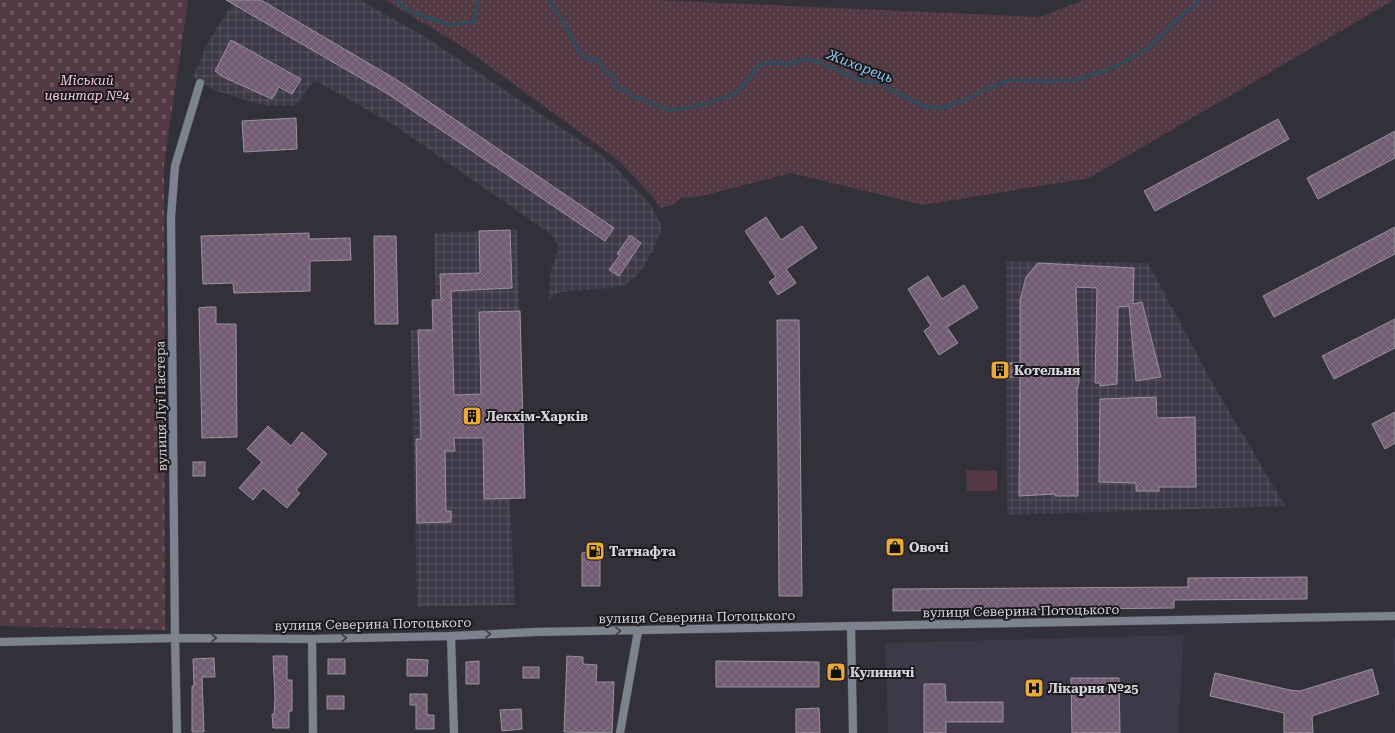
<svg xmlns="http://www.w3.org/2000/svg" width="1395" height="733" font-family="'Roboto Serif',serif">
<style>
.built{fill:#3d3948}
.industrial{fill:url(#industrial-grid)}
.grass{fill:url(#grass-dots)}
.cemetery{fill:url(#cemetery-stones)}
.garden{fill:#533944}
.lines{fill:none;stroke-linecap:round;stroke-linejoin:round}
.stream{stroke:#314b5c;stroke-width:3.5}
.building{fill:url(#building-cross-hatch);stroke:#9b939c}
.minor-casing{stroke:#4f4e56;stroke-width:9}
.tertiary-casing{stroke:#4f4e56;stroke-width:9}
.minor{stroke:#7c828e;stroke-width:8}
.tertiary{stroke:#7c828e;stroke-width:8}
.oneway{stroke:#3c3e45}
.labels{text-anchor:middle;dominant-baseline:central;stroke-width:4;stroke-linejoin:round;paint-order:stroke}
.park-label{font-size:13px;font-style:italic;fill:#f9cadd;stroke:#1a191d}
.poi-label{font-size:13px;font-weight:bold;fill:#d5d4d9;stroke:#1a191d;text-anchor:start}
.street-label{font-size:13px;fill:#d5d4d9;stroke:#1a191d}
.water-label{font-size:14px;font-style:italic;fill:#93c7ea;stroke:#1a191d}
</style>
<defs>
<pattern id="industrial-grid" width="8" height="8" patternUnits="userSpaceOnUse"><rect width="8" height="8" fill="#3d3948"/><path d="M0 4h8M4 0v8" fill="none" stroke="#585562"/></pattern>
<pattern id="grass-dots" width="8" height="8" patternUnits="userSpaceOnUse"><rect width="8" height="8" fill="#533944"/><path d="M2 2h.1M6 6h.1" fill="none" stroke="#6b555e" stroke-width="1.8" stroke-linecap="round"/></pattern>
<pattern id="cemetery-stones" width="16" height="16" patternUnits="userSpaceOnUse"><rect width="16" height="16" fill="#533944"/><path d="M2 7V4a2 2 0 0 1 4 0v3zM10 15v-3a2 2 0 0 1 4 0v3z" fill="#6b555e"/></pattern>
<pattern id="building-cross-hatch" width="8" height="8" patternUnits="userSpaceOnUse"><rect width="8" height="8" fill="#725c73"/><path d="M0 0l8 8M0 8l8-8" fill="none" stroke="#857286"/></pattern>
</defs>
<rect width="100%" height="100%" fill="#323039"/>
<g class="built">
<path d="M1184,635L1178,733H888L885,643Z"/>
<path d="M1393,638H1395V733Z"/>
</g>
<g class="industrial">
<path d="M235,0H360L425,37L600,154L616,168L642,196L651,205L660,223L661,230L656,244L642,270L632,280L624,285L610,288L560,292L553,296L549,302L550,273L558,251V245L552,235L391,123L314,80L295,106H266L216,91L193,77L208,42Z"/>
<path d="M517,230L525,498L510,499L515,605L417,607L411,330L433,329L432,300L436,299L434,233Z"/>
<path d="M1006,261L1148,263L1214,386L1285,506L1007,515Z"/>
</g>
<path class="grass" d="M385,0H655L1040,17L1084,0H1394L1089,178L923,205L791,173L698,197L681,198L673,205L660,208L654,198L618,160L460,45Z"/>
<path class="cemetery" d="M0,0H188L164,165L165,630L0,626Z"/>
<path class="garden" d="M966,470L997,471V491H967Z"/>
<g class="lines">
<g class="stream">
<path d="M395,0L409,11L449,25L473,22L479,0"/>
<path d="M549,0L566,27L582,57L599,61L605,71L614,76L616,88L625,90L634,98C648,98 658,109 672,110C683,110 722,100 732,95C741,91 753,74 759,65L772,63L791,64L804,59L819,62L859,80L879,83L922,106L942,108L967,99L989,88L1011,80L1044,81L1076,80L1110,69L1149,48L1177,20L1200,0"/>
</g>
</g>
<g class="building">
<path d="M226,0H261L397,80L614,228L605,241L388,94Z"/>
<path d="M231,40L301,79L292,94L279,87L272,99L223,77L215,71Z"/>
<path d="M296,118L297,149L244,152L242,121Z"/>
<path d="M1278,119L1289,139L1155,211L1144,191Z"/>
<path d="M1395,131V158L1318,199L1307,178Z"/>
<path d="M766,217L781,240L802,226L817,248L786,269L796,283L778,295L769,282L776,277L745,231Z"/>
<path d="M1395,227V254L1274,317L1263,296Z"/>
<path d="M510,230L512,288L451,291L454,395L481,394L479,312L520,311L525,498L484,499L483,438H454L455,451H445L446,511H451V522L417,523L416,439H421L418,330H433L432,300H441L440,274L480,273L479,231Z"/>
<path d="M309,233V239L350,238L351,260L310,261V291L234,293L233,283L203,284L201,236Z"/>
<path d="M630,235L641,243L619,276L609,270L620,255L617,254Z"/>
<path d="M374,236H396L398,324H375Z"/>
<path d="M1038,263L1134,268L1133,304L1142,302L1161,377L1136,381L1129,306L1118,307L1117,384L1100,386V383H1095L1097,288L1076,287L1079,382L1077,390L1078,496H1055V494L1019,496L1020,377H995V363H1020V301L1026,277Z"/>
<path d="M928,276L942,299L964,285L978,308L947,327L958,343L939,355L924,331L931,326L908,289Z"/>
<path d="M207,307H216V324H236L237,437L202,438L199,308Z"/>
<path d="M1395,319V348L1334,379L1322,356Z"/>
<path d="M777,320H799L802,596H779Z"/>
<path d="M1156,397L1157,418L1195,417L1196,487H1159V491H1136V483L1099,482L1100,399Z"/>
<path d="M1395,412V443L1385,449L1372,424Z"/>
<path d="M268,426L291,446L302,432L327,454L296,490L300,493L287,508L263,488L253,500L239,488L262,462L247,449Z"/>
<rect x="193" y="462" width="12" height="14"/>
<path d="M588,543H602V559H600V586H582V553L589,552Z"/>
<path d="M1307,577V599L1174,600V608L893,611V589L1188,587V578Z"/>
<path d="M273,656H287V680H292V711H289V728H273L272,714H274L275,698Z"/>
<path d="M567,656L583,657V664L597,665L596,682H614L612,733L564,732Z"/>
<path d="M214,658L215,677H202L204,732H192V686H194L193,659Z"/>
<rect x="328" y="659" width="17" height="15"/>
<path d="M407,659L428,660L427,676H407Z"/>
<path d="M479,661V684H466V662Z"/>
<path d="M716,661L819,662V687H716Z"/>
<rect x="523" y="667" width="16" height="11"/>
<path d="M1372,669L1379,694L1312,716L1313,733H1284V713L1210,696L1215,673L1290,690L1300,691Z"/>
<path d="M1071,678H1119L1120,733H1072Z"/>
<path d="M924,684H945L946,702H1003V722H946V733H924Z"/>
<path d="M410,694H427V715H434V729H416V705H410Z"/>
<rect x="327" y="696" width="17" height="13"/>
<path d="M819,708L820,733H796V709Z"/>
<path d="M521,709L522,729L502,731L500,710Z"/>
</g>
<g class="lines">
<defs>
<g id="minor">
<path d="M851,626L853,733"/>
<path d="M451,636L454,733"/>
<path d="M312,639L313,733"/>
<path d="M0,642L175,638L171,217L175,166L200,83"/>
<path d="M620,733L638,631"/>
</g>
<path id="tertiary" d="M177,733L175,638L312,639L451,636L535,632L1395,616"/>
</defs>
<use href="#minor" class="minor-casing"/>
<use href="#tertiary" class="tertiary-casing"/>
<use href="#minor" class="minor"/>
<use href="#tertiary" class="tertiary"/>
</g>
<defs><path id="oneway-chevron" d="M-2-3.5L2.5 0L-2 3.5" fill="none" stroke-width="1.6" stroke-linecap="round" stroke-linejoin="round"/></defs>
<g class="oneway">
<use href="#oneway-chevron" transform="translate(618 631) rotate(-1)"/>
<use href="#oneway-chevron" transform="translate(488 634) rotate(-2)"/>
<use href="#oneway-chevron" transform="translate(214 638)"/>
<use href="#oneway-chevron" transform="translate(344 638) rotate(-1)"/>
</g>
<defs>
<symbol id="building-square" viewBox="-11 -11 22 22"><rect x="-9" y="-9" width="18" height="18" rx="4" fill="#e9aa38" stroke="#1a191d"/><path d="M-4-6H4V6H1V3H-1V6H-4ZM-2.5-4.3h1.7v1.8h-1.7ZM.8-4.3h1.7v1.8H.8ZM-2.5-1h1.7V.8h-1.7ZM.8-1h1.7V.8H.8Z" fill="#111"/></symbol>
<symbol id="shop-square" viewBox="-11 -11 22 22"><rect x="-9" y="-9" width="18" height="18" rx="4" fill="#e9aa38" stroke="#1a191d"/><path d="M-5-2.5h2.3a2.7 3.5 0 0 1 5.4 0H5L5.5 6h-11ZM-1.5-2.5h3a1.5 2.3 0 0 0-3 0Z" fill="#111"/></symbol>
<symbol id="fuel-square" viewBox="-11 -11 22 22"><rect x="-9" y="-9" width="18" height="18" rx="4" fill="#e9aa38" stroke="#1a191d"/><path d="M-5.5-6h7V0h2V4h1.3V-2.5L3-4.5l.8-.8L6-3V5H2.5V1h-1V6h-7ZM-4.2-4.7v3.2H.2V-4.7Z" fill="#111"/></symbol>
<symbol id="hospital-square" viewBox="-11 -11 22 22"><rect x="-9" y="-9" width="18" height="18" rx="4" fill="#e9aa38" stroke="#1a191d"/><path d="M-5-5h3v3.5h4V-5h3V5h-3V1.5h-4V5h-3Z" fill="#111"/></symbol>
</defs>
<g fill-rule="evenodd">
<use href="#building-square" x="989" y="359" width="22" height="22"/>
<use href="#building-square" x="461" y="405" width="22" height="22"/>
<use href="#shop-square" x="884" y="536" width="22" height="22"/>
<use href="#fuel-square" x="584" y="540" width="22" height="22"/>
<use href="#shop-square" x="825" y="661" width="22" height="22"/>
<use href="#hospital-square" x="1023" y="677" width="22" height="22"/>
</g>
<g class="labels">
<g class="park-label">
<text x="87" y="80">Міський<tspan x="87" dy="15">цвинтар №4</tspan></text>
</g>
<g class="poi-label">
<text x="1014" y="370">Котельня</text>
<text x="486" y="416">Лекхім-Харків</text>
<text x="909" y="547">Овочі</text>
<text x="609" y="551">Татнафта</text>
<text x="850" y="672">Кулиничі</text>
<text x="1048" y="688">Лікарня №25</text>
</g>
<g class="street-label">
<text transform="translate(161 406) rotate(-91)">вулиця Луї Пастера</text>
<text transform="translate(1021 611) rotate(-1)">вулиця Северина Потоцького</text>
<text transform="translate(697 617) rotate(-1)">вулиця Северина Потоцького</text>
<text transform="translate(373 624) rotate(-1)">вулиця Северина Потоцького</text>
</g>
<g class="water-label">
<text transform="translate(860 66) rotate(21)">Жихорець</text>
</g>
</g>
</svg>
